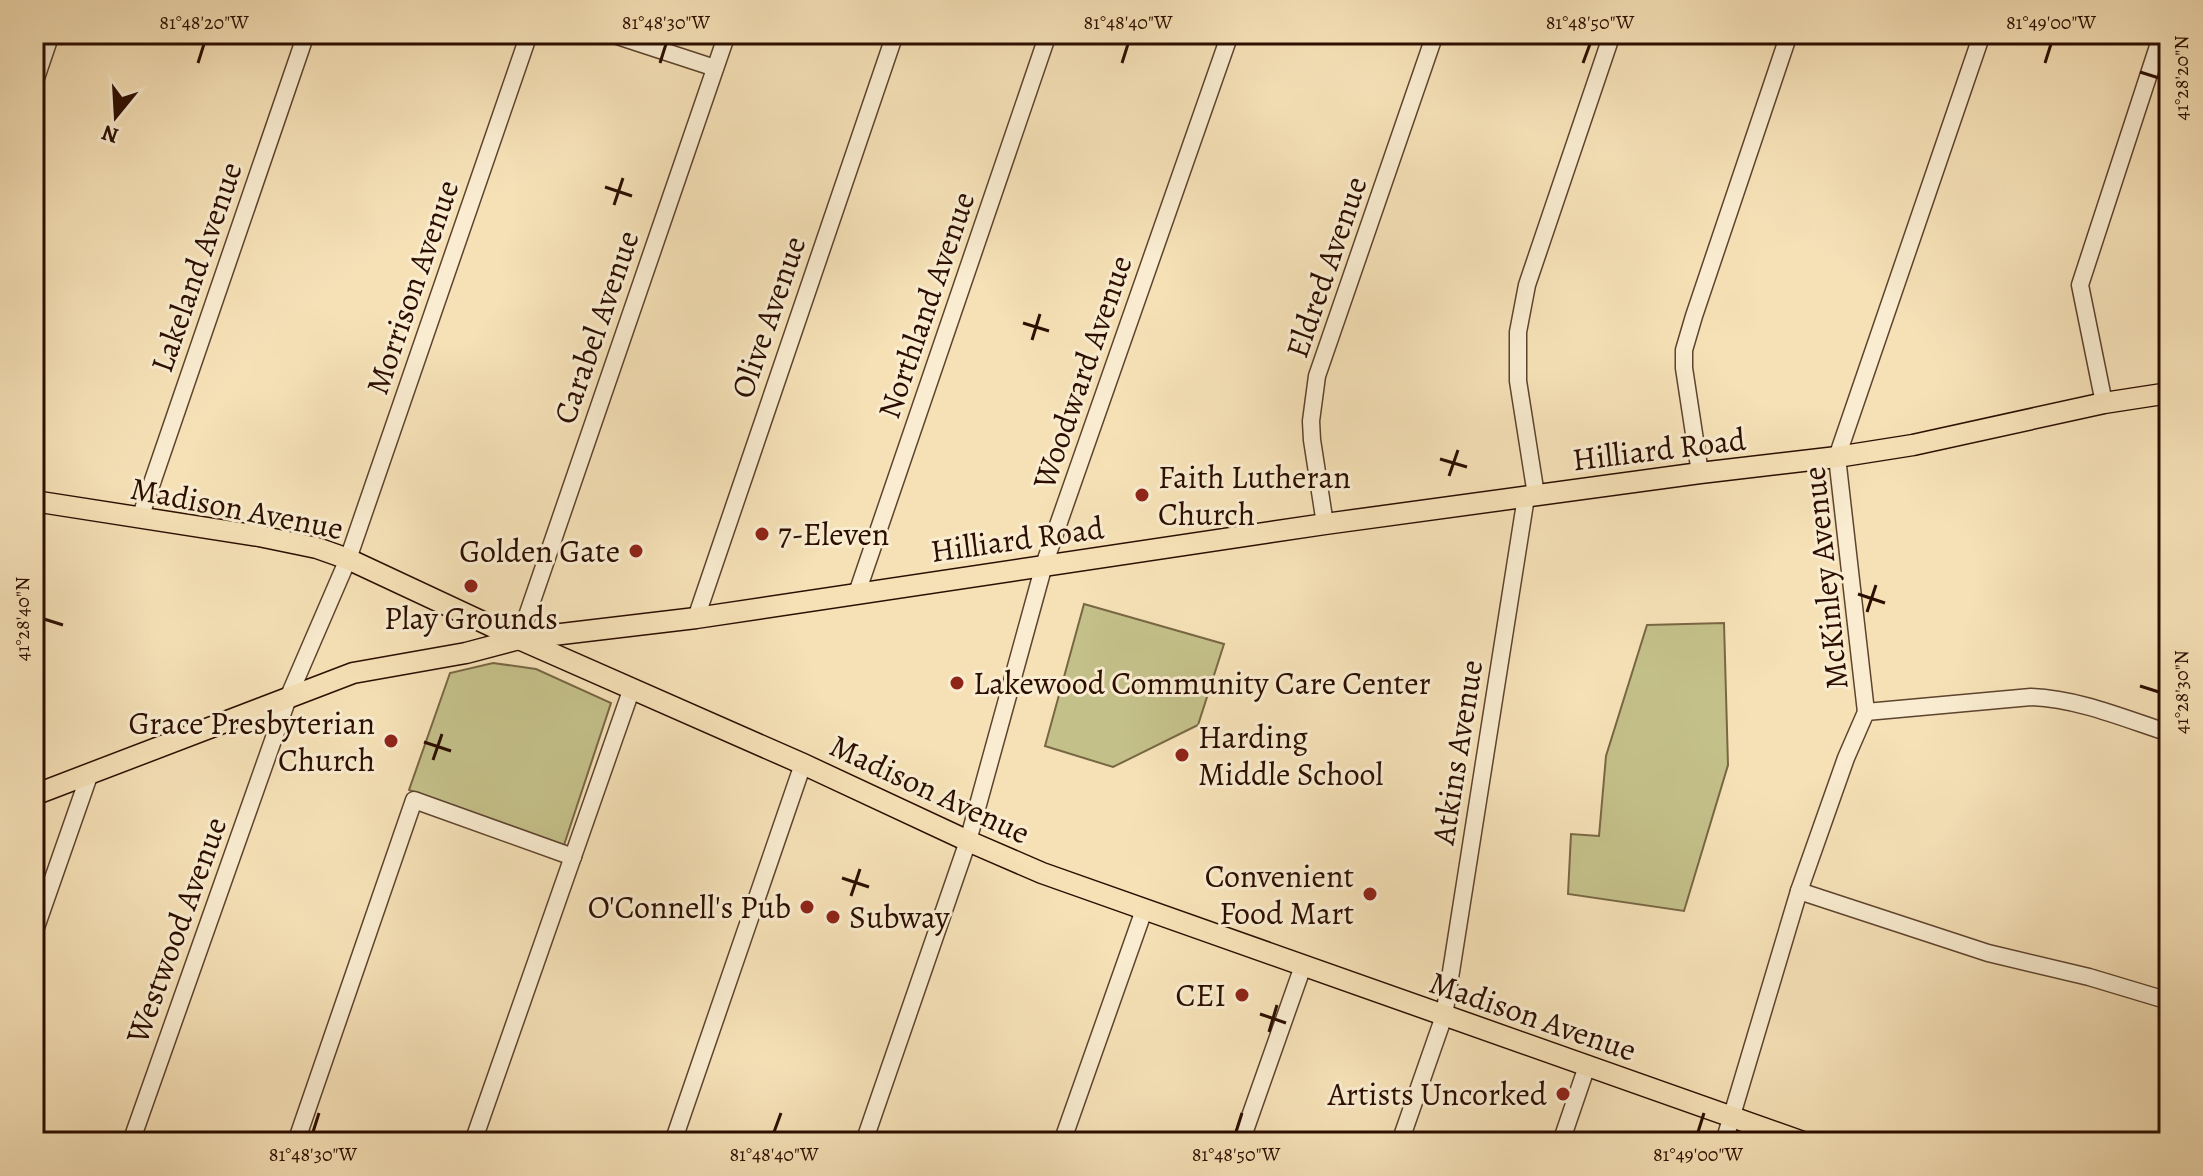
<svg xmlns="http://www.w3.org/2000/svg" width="2203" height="1176" font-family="Alegreya,serif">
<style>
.green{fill:#c4c089;stroke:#786744;stroke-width:2}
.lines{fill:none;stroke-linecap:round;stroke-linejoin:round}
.minor-casing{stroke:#5e432e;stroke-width:19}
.major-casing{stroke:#2c0e00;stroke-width:23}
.minor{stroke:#f9ecd0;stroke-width:16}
.major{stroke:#f6e1b7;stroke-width:20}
.ticks{fill:none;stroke:#2c0e00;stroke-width:3}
.poi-dot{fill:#8f2418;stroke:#f9ecd0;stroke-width:3}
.labels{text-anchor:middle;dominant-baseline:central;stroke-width:6;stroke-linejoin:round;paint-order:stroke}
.street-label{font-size:32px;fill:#2c0e00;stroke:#f9ecd0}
.poi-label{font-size:32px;fill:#2c0e00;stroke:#f9ecd0;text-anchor:end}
.neatline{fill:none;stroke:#2c0e00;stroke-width:3}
.ticks-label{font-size:20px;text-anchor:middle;fill:#2c0e00}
</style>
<rect width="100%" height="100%" fill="#f6e1b7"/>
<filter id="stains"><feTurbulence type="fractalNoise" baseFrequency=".0025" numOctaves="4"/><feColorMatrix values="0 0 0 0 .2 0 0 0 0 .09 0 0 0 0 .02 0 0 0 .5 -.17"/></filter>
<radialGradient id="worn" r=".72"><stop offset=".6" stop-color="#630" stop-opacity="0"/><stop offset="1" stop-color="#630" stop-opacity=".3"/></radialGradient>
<g class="green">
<path d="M1084,604L1224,644L1198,725L1113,767L1045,746Z"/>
<path d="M1724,623L1728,765L1684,911L1568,894L1571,834L1599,836L1606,756L1647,625Z"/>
<path d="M493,663L536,669L611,703L564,845L409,790L450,673Z"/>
</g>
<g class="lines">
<defs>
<g id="minor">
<path d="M611,34L715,68"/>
<path d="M34,84L51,34"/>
<path d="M2104,403L2080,285L2162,34"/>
<path d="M1700,473L1684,368V350L1694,316L1789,34"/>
<path d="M1536,495L1518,381V332L1527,285L1612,34"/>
<path d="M140,518L306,34"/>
<path d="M1325,524L1312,440L1311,421L1317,376L1435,34"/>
<path d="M857,593L1048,34"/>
<path d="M696,618L895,34"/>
<path d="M519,639L727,34"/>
<path d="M1866,712L2031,697C2079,699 2123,718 2169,733"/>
<path d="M1799,891L1988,953L2089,977L2169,1001"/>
<path d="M34,933L90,773"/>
<path d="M131,1142L288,698L348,559L529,34"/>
<path d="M296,1142L414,800L573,857"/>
<path d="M473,1142L632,688"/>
<path d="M673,1142L803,764"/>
<path d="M864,1142L968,841L1044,565L1230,34"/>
<path d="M1062,1142L1144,910"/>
<path d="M1241,1142L1303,966"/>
<path d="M1400,1142L1444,1016L1526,497"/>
<path d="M1561,1142L1587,1066"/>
<path d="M1724,1142L1799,891L1846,758L1866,712L1837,457L1982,34"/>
</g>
<g id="major">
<path d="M34,501L259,536L317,548L348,559L519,639L803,764L968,841L1042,873L1803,1142"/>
<path d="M34,795L353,673L466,653L519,639L696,618L1325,524L1700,473L1837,457L1913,445L2104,403L2169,393"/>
</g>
</defs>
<use href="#minor" class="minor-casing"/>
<use href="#major" class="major-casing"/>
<use href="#minor" class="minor"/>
<use href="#major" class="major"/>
</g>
<path class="ticks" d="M198,63L204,44M660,63L666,44M1122,63L1128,44M1583,63L1590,44M2045,63L2051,44M2140,72L2159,78M605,187L632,196M614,205L623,178M1023,323L1049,331M1032,340L1040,314M1440,459L1467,467M1449,476L1458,450M1858,594L1885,603M1867,612L1876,585M44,619L63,625M2140,686L2159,692M424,742L451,751M433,760L442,734M842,878L869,887M851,896L860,869M1260,1014L1286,1023M1269,1032L1277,1005M313,1132L319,1113M774,1132L781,1113M1236,1132L1242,1113M1698,1132L1704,1113"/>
<g class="poi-dot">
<circle cx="1142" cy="495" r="8"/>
<circle cx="762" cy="534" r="8"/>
<circle cx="636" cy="551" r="8"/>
<circle cx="471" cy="586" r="8"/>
<circle cx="957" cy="683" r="8"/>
<circle cx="391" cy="741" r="8"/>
<circle cx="1182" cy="755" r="8"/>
<circle cx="1370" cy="894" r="8"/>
<circle cx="807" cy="907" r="8"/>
<circle cx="833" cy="917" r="8"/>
<circle cx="1242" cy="995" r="8"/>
<circle cx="1563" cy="1094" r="8"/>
</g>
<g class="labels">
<g class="street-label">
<text transform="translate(196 267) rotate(-71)">Lakeland Avenue</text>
<text transform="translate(1326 267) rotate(-71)">Eldred Avenue</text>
<text transform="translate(412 287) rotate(-71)">Morrison Avenue</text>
<text transform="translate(926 305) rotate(-71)">Northland Avenue</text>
<text transform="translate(768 317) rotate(-71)">Olive Avenue</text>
<text transform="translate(596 327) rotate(-71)">Carabel Avenue</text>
<text transform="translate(1082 372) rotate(-71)">Woodward Avenue</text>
<text transform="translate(1659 449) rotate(-7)">Hilliard Road</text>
<text transform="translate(237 508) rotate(11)">Madison Avenue</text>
<text transform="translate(1017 539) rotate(-8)">Hilliard Road</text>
<text transform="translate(1825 578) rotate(-96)">McKinley Avenue</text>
<text transform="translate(1457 752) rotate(-81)">Atkins Avenue</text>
<text transform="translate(930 789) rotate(25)">Madison Avenue</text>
<text transform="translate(176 930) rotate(-70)">Westwood Avenue</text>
<text transform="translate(1533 1016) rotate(19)">Madison Avenue</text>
</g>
<g class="poi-label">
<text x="1158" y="477" text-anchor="start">Faith Lutheran<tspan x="1158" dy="37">Church</tspan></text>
<text x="778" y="534" text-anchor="start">7-Eleven</text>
<text x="620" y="551">Golden Gate</text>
<text x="471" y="618" text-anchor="middle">Play Grounds</text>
<text x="973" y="683" text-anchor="start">Lakewood Community Care Center</text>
<text x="375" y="723">Grace Presbyterian<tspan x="375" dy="37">Church</tspan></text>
<text x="1198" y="737" text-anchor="start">Harding<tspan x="1198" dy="37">Middle School</tspan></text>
<text x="1354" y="876">Convenient<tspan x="1354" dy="37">Food Mart</tspan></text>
<text x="791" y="907">O'Connell's Pub</text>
<text x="849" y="917" text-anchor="start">Subway</text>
<text x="1226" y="995">CEI</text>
<text x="1547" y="1094">Artists Uncorked</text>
</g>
</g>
<rect width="2203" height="1176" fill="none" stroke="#f6e1b7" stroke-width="88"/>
<g transform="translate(116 116) rotate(198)" stroke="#f9ecd0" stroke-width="6" paint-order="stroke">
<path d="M0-6L14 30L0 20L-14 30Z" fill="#2c0e00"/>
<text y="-12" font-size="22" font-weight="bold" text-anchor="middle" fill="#2c0e00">N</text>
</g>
<rect x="44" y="44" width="2115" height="1088" class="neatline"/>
<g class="ticks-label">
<text x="204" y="29">81°48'20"W</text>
<text x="666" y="29">81°48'30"W</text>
<text x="1128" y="29">81°48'40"W</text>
<text x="1590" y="29">81°48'50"W</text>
<text x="2051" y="29">81°49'00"W</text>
<text transform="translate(2181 78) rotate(-90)" y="7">41°28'20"N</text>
<text transform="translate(22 619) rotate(-90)" y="7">41°28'40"N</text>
<text transform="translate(2181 692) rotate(-90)" y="7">41°28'30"N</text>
<text x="313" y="1161">81°48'30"W</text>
<text x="774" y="1161">81°48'40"W</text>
<text x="1236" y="1161">81°48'50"W</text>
<text x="1698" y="1161">81°49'00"W</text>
</g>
<rect width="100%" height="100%" filter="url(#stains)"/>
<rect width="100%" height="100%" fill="url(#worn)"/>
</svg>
